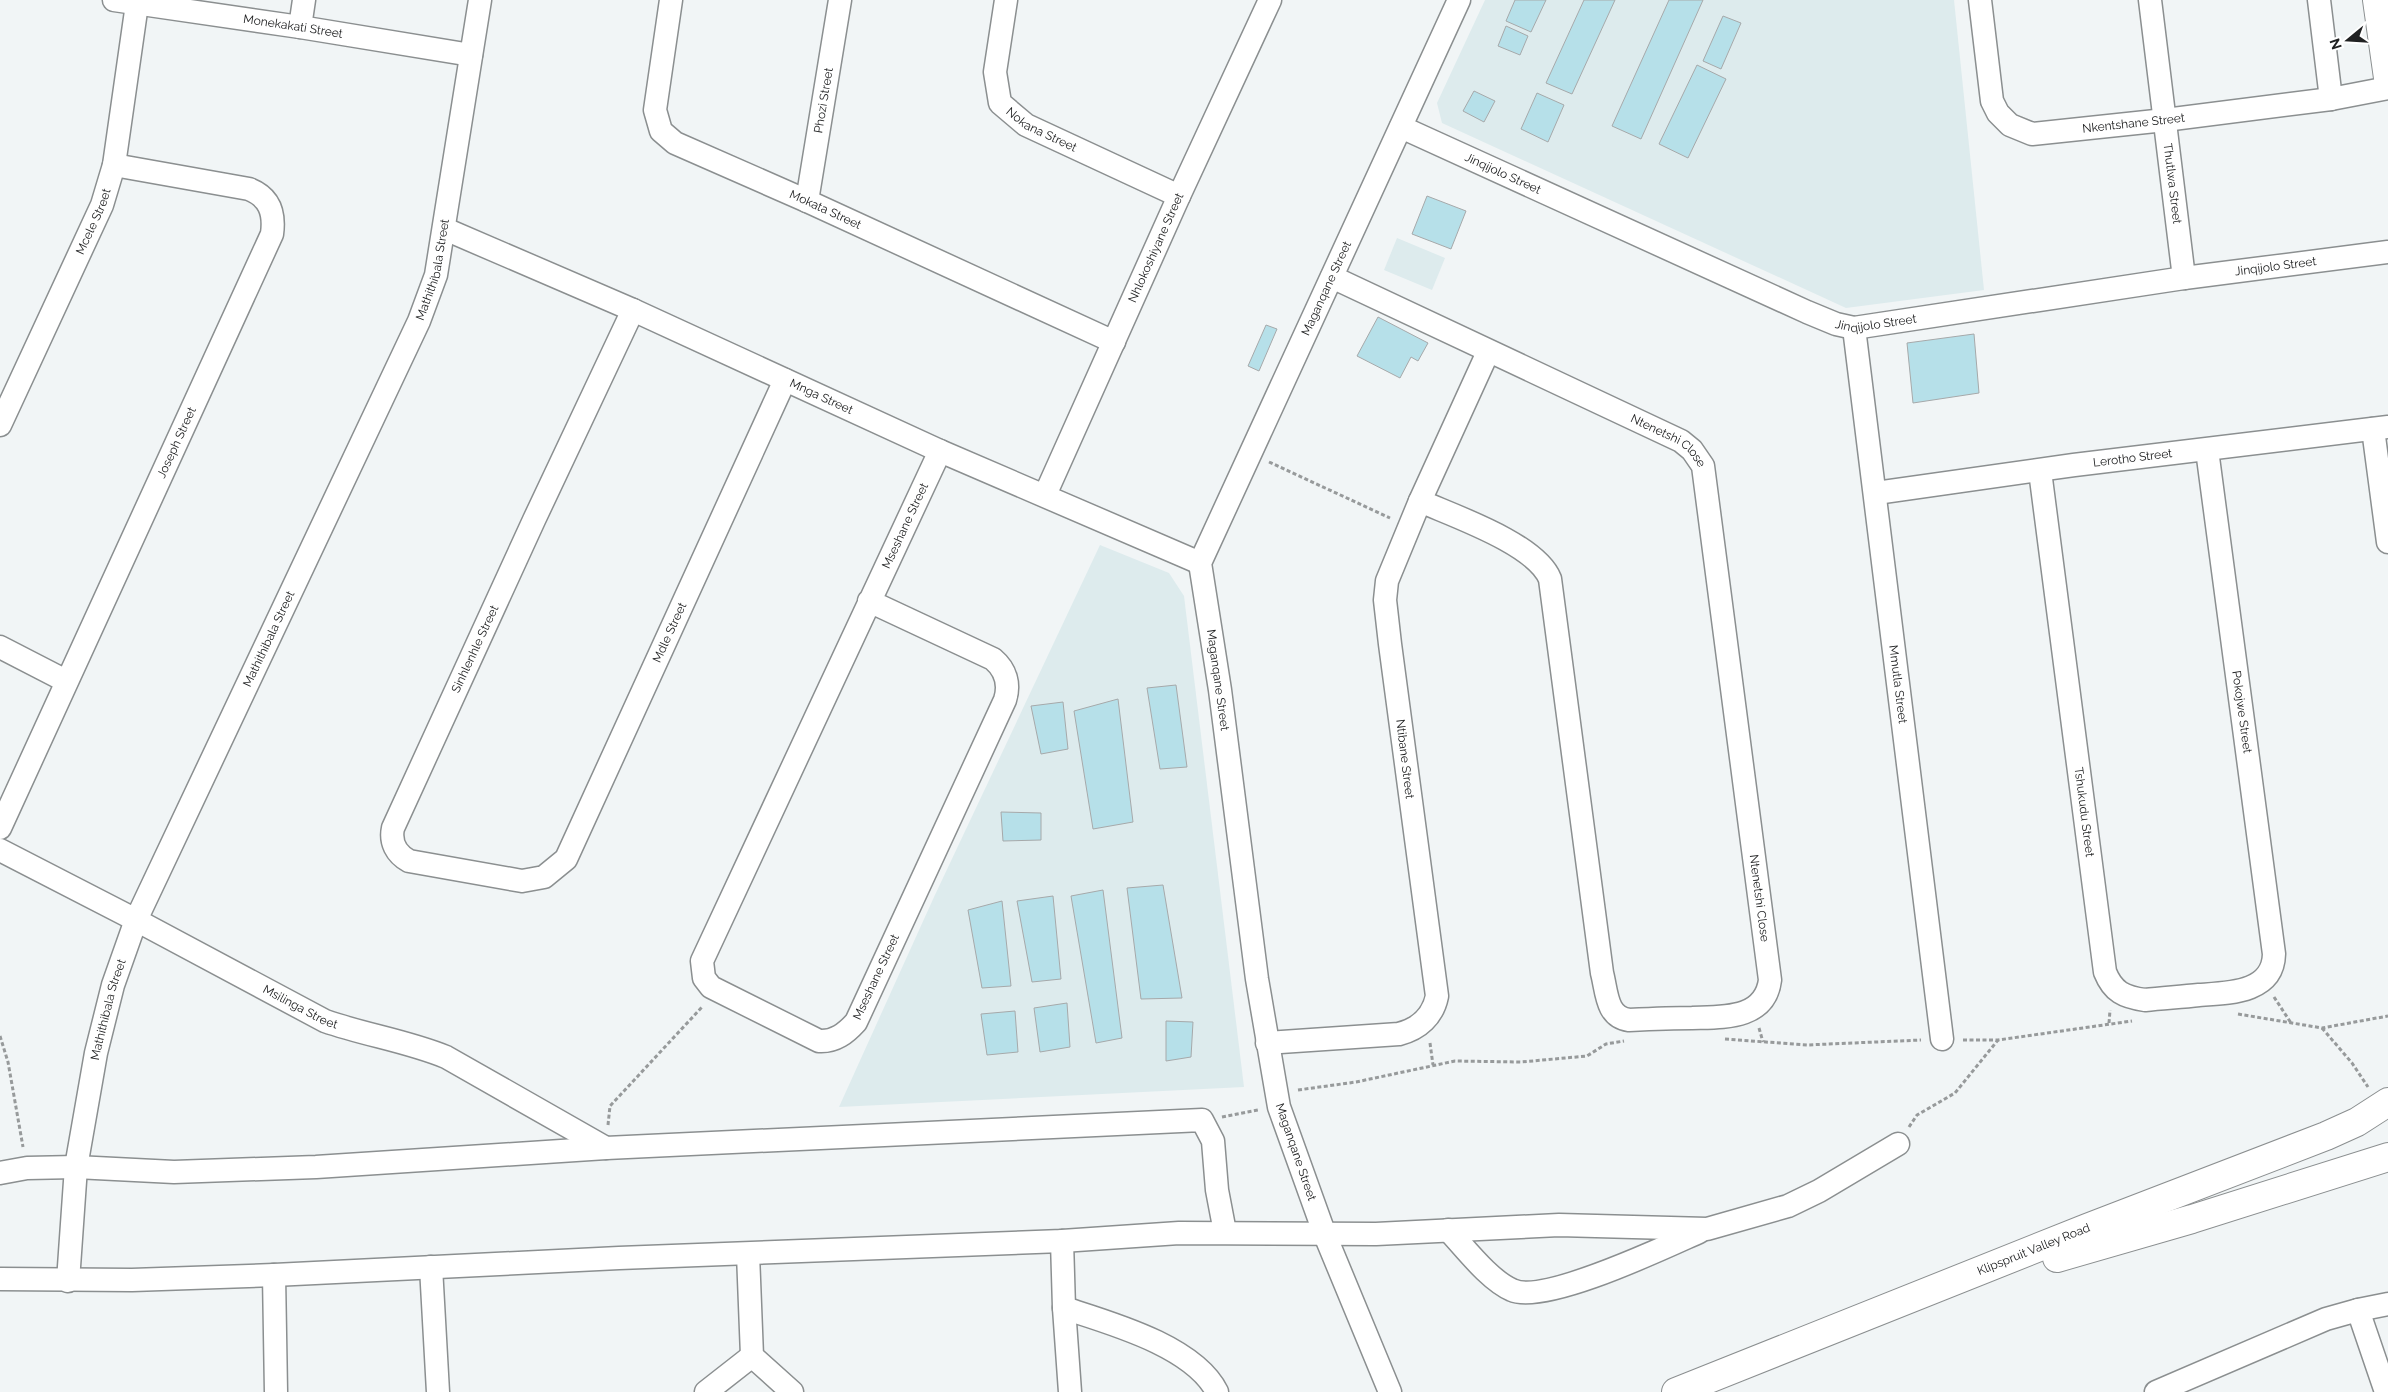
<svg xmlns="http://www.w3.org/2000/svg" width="2388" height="1392" font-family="Raleway,sans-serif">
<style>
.built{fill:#ddebed}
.building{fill:#b6e0e9;stroke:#a6a9aa}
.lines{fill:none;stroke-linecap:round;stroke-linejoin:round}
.street-casing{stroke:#8b8f90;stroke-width:25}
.secondary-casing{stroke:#8b8f90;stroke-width:30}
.path{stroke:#979a9b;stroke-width:3;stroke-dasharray:4 2.5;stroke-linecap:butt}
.street{stroke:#fff;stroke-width:22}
.secondary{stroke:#fff;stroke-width:28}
.labels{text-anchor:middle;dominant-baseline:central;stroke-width:5;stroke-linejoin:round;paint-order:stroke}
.street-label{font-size:12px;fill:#202122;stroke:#fff}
</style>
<rect width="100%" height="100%" fill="#f1f5f6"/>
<g class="built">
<path d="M1485,0H1954L1984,290L1846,308L1442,123L1437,103Z"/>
<path d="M1397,238L1445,258L1432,290L1384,270Z"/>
<path d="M1100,545L1169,573L1184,596L1244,1087L839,1107L934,897Z"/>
</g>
<g class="building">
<path d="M1515,0H1546L1531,32L1506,21Z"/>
<path d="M1584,0H1615L1572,94L1546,83Z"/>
<path d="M1669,0H1703L1641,139L1612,126Z"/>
<path d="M1723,16L1741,23L1721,69L1703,61Z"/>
<path d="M1506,26L1528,36L1520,55L1498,46Z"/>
<path d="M1697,65L1726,79L1688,158L1659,144Z"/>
<path d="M1474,91L1495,101L1484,122L1463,111Z"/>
<path d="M1537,93L1564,105L1548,142L1521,129Z"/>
<path d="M1427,196L1466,211L1451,249L1412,234Z"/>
<path d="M1378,317L1428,343L1418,361L1411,357L1400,378L1357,356Z"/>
<path d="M1266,325L1277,329L1259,371L1248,366Z"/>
<path d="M1974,334L1979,393L1913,403L1907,343Z"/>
<path d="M1176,685L1187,767L1160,769L1147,688Z"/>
<path d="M1118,699L1133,822L1093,829L1074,711Z"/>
<path d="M1063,702L1068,749L1041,754L1031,706Z"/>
<path d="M1001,812L1041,813V840L1003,841Z"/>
<path d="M1163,885L1182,998L1141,999L1127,888Z"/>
<path d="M1103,890L1122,1038L1096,1043L1071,896Z"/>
<path d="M1053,896L1061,979L1032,982L1017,901Z"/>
<path d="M1002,901L1011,986L982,988L968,910Z"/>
<path d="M1067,1003L1070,1047L1040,1052L1034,1008Z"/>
<path d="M1015,1011L1018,1052L987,1055L981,1014Z"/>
<path d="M1166,1021L1193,1022L1191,1057L1166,1061Z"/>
</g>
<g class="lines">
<defs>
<g id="street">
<path id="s1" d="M114,0L300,27L471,55"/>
<path id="s2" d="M671,0L655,110L661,131L675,143L807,201L1114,342"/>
<path id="s3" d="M1006,0L995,72L1000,103L1026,125L1179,196"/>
<path id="s4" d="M1980,0L1992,101L1998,113L2010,125L2032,134L2165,120L2331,99L2388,88"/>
<path id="s5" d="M2150,0L2184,278"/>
<path d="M2319,0L2331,99"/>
<path d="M300,27L304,0"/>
<path id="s6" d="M1401,127L1807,312L1836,324L1854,328L2184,278L2388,252"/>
<path id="s7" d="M807,201L840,0"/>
<path id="s8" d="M445,229L633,310L940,451L1200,563"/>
<path id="s9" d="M1332,277L1681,441L1692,450L1703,466L1770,980C1765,1020 1722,1017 1692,1018C1671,1018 1650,1019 1629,1020C1606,1017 1607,992 1602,973L1550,579C1536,544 1454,516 1420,501"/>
<path id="s10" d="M633,310L534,520L393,828C390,842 396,854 409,861L522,881L544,877L566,859L785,380"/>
<path id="s11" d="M1854,328L1942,1039"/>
<path id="s12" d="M0,425L102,205L114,165L137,4"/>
<path d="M2373,429L2388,542"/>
<path id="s13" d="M2040,471L2105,972C2113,992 2124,997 2145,1000C2163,998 2181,997 2199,995C2229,993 2273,993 2274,954L2207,450"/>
<path id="s14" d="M1876,493L2074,465L2388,427"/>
<path id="s15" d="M1045,495L1179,196L1270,0"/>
<path id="s16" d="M869,601L993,659C1006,670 1010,684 1005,700L856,1022C846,1033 835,1042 819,1041L711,987L704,978L702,961L940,451"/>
<path d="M0,647L66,681"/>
<path id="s17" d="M0,828L272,234C275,212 269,197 249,189L114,165"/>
<path id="s18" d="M0,850L136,920L325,1021C365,1035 407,1041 446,1057L606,1148"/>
<path d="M1267,1043L1399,1034C1419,1029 1433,1016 1437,996L1390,644L1385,600L1387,581L1420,501L1488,352"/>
<path d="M0,1173L27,1168L76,1167L174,1172L316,1167L606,1148L1202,1120L1213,1141L1217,1190L1225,1232"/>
<path d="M1448,1230C1465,1248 1489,1280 1512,1290C1544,1305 1665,1247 1699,1232"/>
<path d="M1062,1241L1064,1308L1070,1392"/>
<path d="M748,1254L752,1356L792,1392"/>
<path d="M431,1267L438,1392"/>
<path d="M274,1275L276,1392"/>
<path d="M0,1279L132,1280L274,1275L619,1258L1062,1241L1179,1233L1376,1234L1559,1225L1707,1229L1788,1206L1819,1191L1898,1144"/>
<path id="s19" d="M68,1281L76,1167L96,1053L113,985L136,920L419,321L436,275L480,0"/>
<path d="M1064,1308C1110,1323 1194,1346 1217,1392"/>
<path d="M2358,1310L2388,1304"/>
<path d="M706,1392L752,1356"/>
<path id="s20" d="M1390,1392L1325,1235L1279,1107L1257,979L1220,690L1200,563L1459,0"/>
<path d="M2156,1392L2326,1319L2358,1310L2386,1392"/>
</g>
<g id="secondary">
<path d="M2377,0L2388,78"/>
<path d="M2057,1258L2192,1219L2388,1157"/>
<path id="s21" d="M1676,1392L2087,1228L2326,1136L2357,1122L2388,1102"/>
</g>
</defs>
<use href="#street" class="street-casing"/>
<use href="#secondary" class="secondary-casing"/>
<g class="path">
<path d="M1269,462L1390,518"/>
<path d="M2274,997L2291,1023"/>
<path d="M2238,1014L2322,1028L2388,1016"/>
<path d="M2109,1023L2110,1010"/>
<path d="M1759,1028L1763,1042"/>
<path d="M2322,1028L2352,1063L2368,1087"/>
<path d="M0,1036L8,1062L23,1147"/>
<path d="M1725,1039L1807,1045L1921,1040"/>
<path d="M1963,1040H1998L2132,1021"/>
<path d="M1430,1043L1433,1065"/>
<path d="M1298,1090L1356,1082L1455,1061L1521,1062L1587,1056L1606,1044L1624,1041"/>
<path d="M1222,1117L1258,1110"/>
<path d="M608,1125L610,1106L703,1006"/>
<path d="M1909,1127L1917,1115L1955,1093L1998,1040"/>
</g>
<use href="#street" class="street"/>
<use href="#secondary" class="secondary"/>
</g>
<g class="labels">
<g class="street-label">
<text stroke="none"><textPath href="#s1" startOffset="181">Monekakati Street</textPath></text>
<text stroke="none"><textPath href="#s7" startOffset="102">Phozi Street</textPath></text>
<text stroke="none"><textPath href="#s4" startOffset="258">Nkentshane Street</textPath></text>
<text stroke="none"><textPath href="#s3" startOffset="154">Nokana Street</textPath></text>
<text stroke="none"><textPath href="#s6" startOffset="112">Jinqijolo Street</textPath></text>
<text stroke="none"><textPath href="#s5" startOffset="185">Thutlwa Street</textPath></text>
<text stroke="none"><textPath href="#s2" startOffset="316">Mokata Street</textPath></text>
<text stroke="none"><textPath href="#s12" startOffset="224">Mcele Street</textPath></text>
<text stroke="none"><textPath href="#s15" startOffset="271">Nhlokoshiyane Street</textPath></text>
<text stroke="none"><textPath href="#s6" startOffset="922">Jinqijolo Street</textPath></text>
<text stroke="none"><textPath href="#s19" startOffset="1085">Mathithibala Street</textPath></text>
<text stroke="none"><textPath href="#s20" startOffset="1158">Maganqane Street</textPath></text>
<text stroke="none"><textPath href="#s6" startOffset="518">Jinqijolo Street</textPath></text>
<text stroke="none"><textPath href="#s8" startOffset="412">Mnga Street</textPath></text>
<text stroke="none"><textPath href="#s17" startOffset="424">Joseph Street</textPath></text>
<text stroke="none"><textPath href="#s9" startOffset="375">Ntenetshi Close</textPath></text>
<text stroke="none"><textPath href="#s14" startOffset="259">Lerotho Street</textPath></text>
<text stroke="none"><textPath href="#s16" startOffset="1210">Mseshane Street</textPath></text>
<text stroke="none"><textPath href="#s10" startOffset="1025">Mdle Street</textPath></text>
<text stroke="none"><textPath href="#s19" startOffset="680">Mathithibala Street</textPath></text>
<text transform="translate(475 649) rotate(-65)">Sinhlenhle Street</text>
<text transform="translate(1218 680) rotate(82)">Maganqane Street</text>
<text stroke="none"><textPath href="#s11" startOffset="359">Mmutla Street</textPath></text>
<text transform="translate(2242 712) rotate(82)">Pokojwe Street</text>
<text transform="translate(1405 759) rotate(83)">Ntibane Street</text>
<text stroke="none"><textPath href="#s13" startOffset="344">Tshukudu Street</textPath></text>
<text stroke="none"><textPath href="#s9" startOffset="855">Ntenetshi Close</textPath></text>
<text transform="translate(876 977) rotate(-65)">Mseshane Street</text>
<text stroke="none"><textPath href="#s18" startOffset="339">Msilinga Street</textPath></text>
<text stroke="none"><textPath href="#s19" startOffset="275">Mathithibala Street</textPath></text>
<text transform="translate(1296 1152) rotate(71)">Maganqane Street</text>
<text stroke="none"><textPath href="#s21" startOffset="385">Klipspruit Valley Road</textPath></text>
</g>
</g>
<g transform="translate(2348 40) rotate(252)" stroke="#ffffff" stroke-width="4" paint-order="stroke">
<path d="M0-4L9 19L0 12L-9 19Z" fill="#202122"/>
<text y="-8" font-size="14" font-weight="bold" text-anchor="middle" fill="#202122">N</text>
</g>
</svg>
